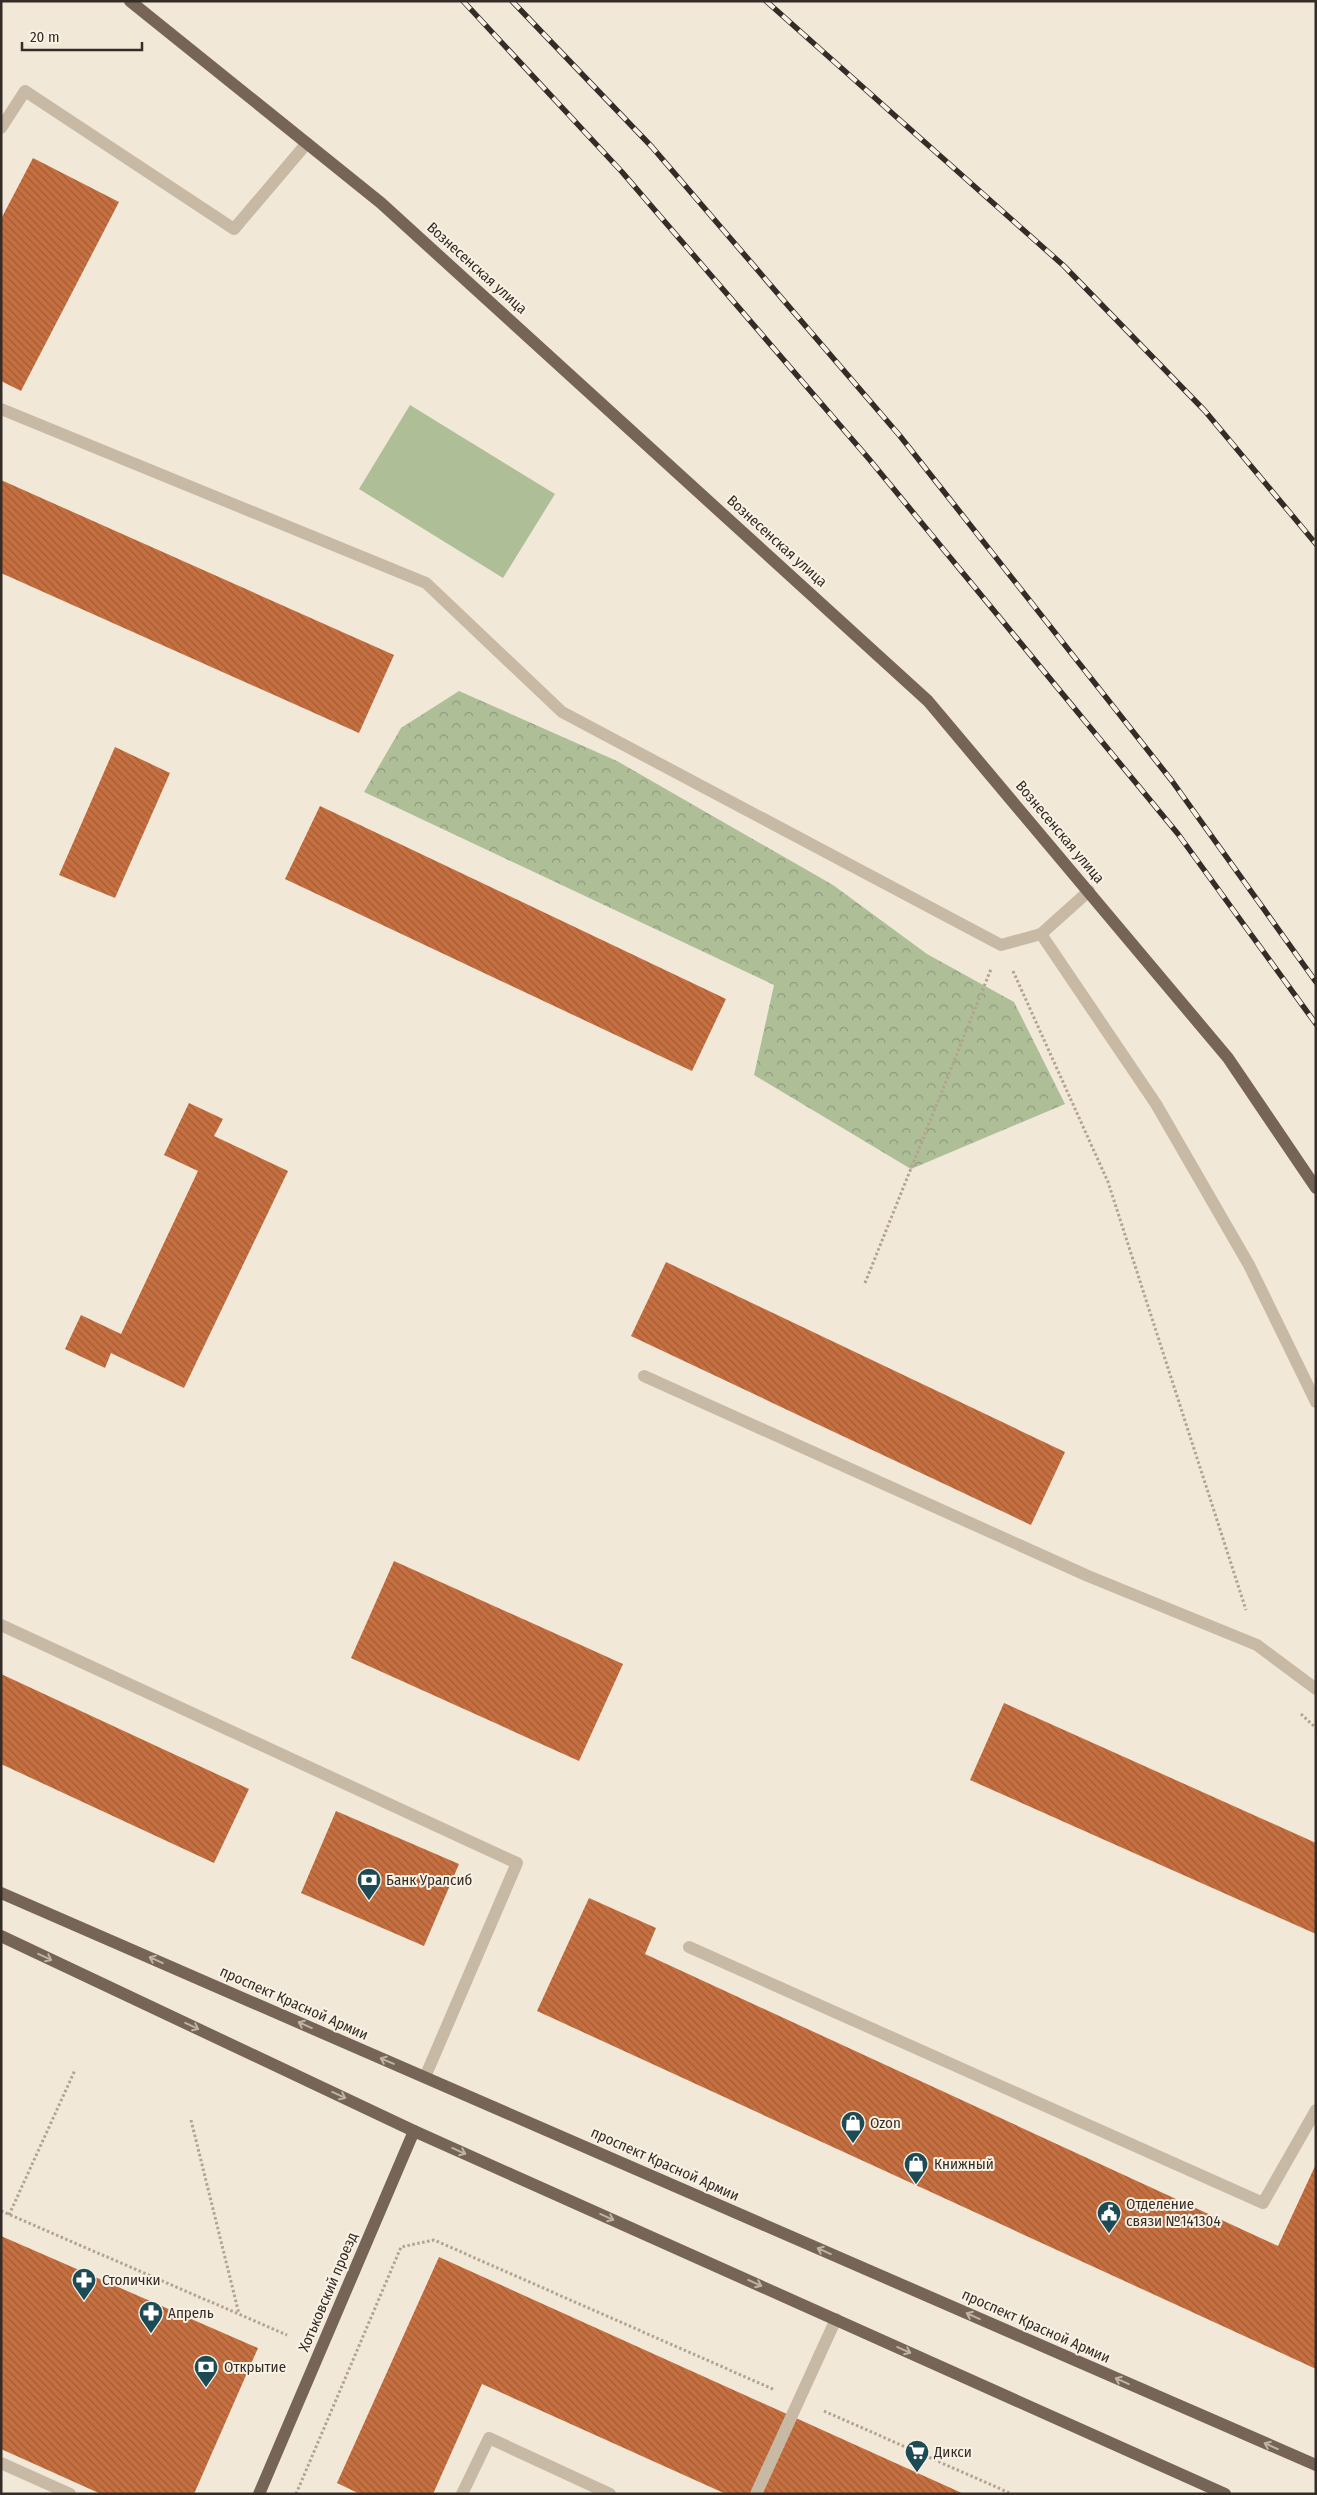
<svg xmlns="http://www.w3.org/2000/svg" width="1317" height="2495" font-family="'Fira Sans Condensed',sans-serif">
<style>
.grass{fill:#aebf98}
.forest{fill:url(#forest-crowns)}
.building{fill:url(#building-back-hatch)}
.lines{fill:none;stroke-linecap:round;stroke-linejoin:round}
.path{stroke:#b4a38e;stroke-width:3;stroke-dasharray:2.5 2.5;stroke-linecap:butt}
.minor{stroke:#c8b9a4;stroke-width:12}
.major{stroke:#766557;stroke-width:12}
.rail-casing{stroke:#342c26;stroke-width:5.5}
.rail{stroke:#f9f2e4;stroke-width:4;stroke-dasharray:11;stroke-linecap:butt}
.oneway{stroke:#beb3a5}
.labels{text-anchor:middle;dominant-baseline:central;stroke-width:4;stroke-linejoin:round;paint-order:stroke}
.street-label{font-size:15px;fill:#342c26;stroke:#f9f2e4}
.poi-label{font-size:15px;fill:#342c26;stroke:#f9f2e4;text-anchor:start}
</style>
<defs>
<pattern id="forest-crowns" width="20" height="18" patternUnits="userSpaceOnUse" patternTransform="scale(1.25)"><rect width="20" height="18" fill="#aebf98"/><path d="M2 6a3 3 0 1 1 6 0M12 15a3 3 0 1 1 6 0" fill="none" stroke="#8e9b7c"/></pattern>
<pattern id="building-back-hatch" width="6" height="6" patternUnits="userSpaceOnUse" patternTransform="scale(1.25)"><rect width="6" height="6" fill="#c67041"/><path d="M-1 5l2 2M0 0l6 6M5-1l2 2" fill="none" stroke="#a25c36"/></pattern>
</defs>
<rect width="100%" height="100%" fill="#f1e8d8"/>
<path class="grass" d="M410,405L555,494L503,578L359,489Z"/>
<path class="forest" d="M459,691L617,761L833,885L927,954L1014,1002L1065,1104L911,1169L754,1075L774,985L364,792L401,728Z"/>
<g class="building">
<path d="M33,158L119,202L21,391L1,381V219Z"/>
<path d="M1,480L394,655L359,733L1,573Z"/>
<path d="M115,747L170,773L115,898L59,875Z"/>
<path d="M320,806L726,999L692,1071L285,879Z"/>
<path d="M189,1103L223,1119L214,1136L288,1171L184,1388L111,1353L105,1368L65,1349L81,1315L121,1334L198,1171L164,1155Z"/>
<path d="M666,1262L1065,1452L1031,1525L631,1336Z"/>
<path d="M394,1561L623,1664L579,1761L351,1658Z"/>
<path d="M1,1674L249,1789L214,1863L1,1764Z"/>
<path d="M1004,1703L1316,1843V1934L970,1780Z"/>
<path d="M336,1811L459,1864L424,1946L301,1893Z"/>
<path d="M589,1898L656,1928L645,1954L1278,2246L1316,2164V2369L537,2011Z"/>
<path d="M1,2236L258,2348L194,2494H101L1,2449Z"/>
<path d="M439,2257L964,2494H726L482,2384L433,2494H360L337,2483Z"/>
</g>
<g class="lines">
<g class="path">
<path d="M1013,971L1108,1182L1246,1610"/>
<path d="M865,1283L991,969"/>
<path d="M1301,1714L1316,1728"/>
<path d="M191,2120L239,2314"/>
<path d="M1,2211L287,2335"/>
<path d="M9,2215L75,2070"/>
<path d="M824,2411L1012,2494"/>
<path d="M296,2494L401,2247L434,2240L775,2390"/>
</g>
<g class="minor">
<path d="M1,128L25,91L234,229L307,143"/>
<path d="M1,409L426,583L562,712L1001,945L1041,934L1156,1104L1249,1265L1316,1402"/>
<path d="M1041,934L1089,891"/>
<path d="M644,1376L1088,1576L1257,1645L1316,1689"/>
<path d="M1,1625L517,1863L425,2077"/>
<path d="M689,1947L1263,2203L1316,2110"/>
<path d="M1,2463L70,2494"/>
<path d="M462,2494L489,2438L610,2494"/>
<path d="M756,2494L836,2319"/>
</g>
<g class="major">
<path d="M130,1L381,203L928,701L1228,1058L1316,1188"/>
<path d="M1,1893L1316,2465"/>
<path d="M1,1936L414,2131L1225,2494"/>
<path d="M259,2494L414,2131"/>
</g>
<defs>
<g id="rail">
<path d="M463,1L622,172L869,459L1178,834L1316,1024"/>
<path d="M512,1L652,147L900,436L1172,781L1316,982"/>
<path d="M766,1L1064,266L1205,411L1316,544"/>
</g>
</defs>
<use href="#rail" class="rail-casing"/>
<use href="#rail" class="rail"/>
</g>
<defs><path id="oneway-shaft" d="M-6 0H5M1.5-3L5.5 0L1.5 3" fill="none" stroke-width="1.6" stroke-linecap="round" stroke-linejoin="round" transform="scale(1.25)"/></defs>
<g class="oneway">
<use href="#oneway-shaft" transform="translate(45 1957) rotate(25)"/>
<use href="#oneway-shaft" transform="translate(156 1960) rotate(-156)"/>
<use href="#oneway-shaft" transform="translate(305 2025) rotate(-156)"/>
<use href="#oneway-shaft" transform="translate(192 2026) rotate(25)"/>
<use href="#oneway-shaft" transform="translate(387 2061) rotate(-157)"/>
<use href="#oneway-shaft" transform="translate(339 2095) rotate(25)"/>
<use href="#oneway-shaft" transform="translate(459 2151) rotate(24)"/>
<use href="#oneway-shaft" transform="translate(607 2217) rotate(24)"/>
<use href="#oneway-shaft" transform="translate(824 2251) rotate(-156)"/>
<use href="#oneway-shaft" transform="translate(755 2283) rotate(24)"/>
<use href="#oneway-shaft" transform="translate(973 2316) rotate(-156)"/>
<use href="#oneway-shaft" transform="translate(904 2350) rotate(24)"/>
<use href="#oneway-shaft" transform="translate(1122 2381) rotate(-156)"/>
<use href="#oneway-shaft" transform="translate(1271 2446) rotate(-156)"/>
</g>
<defs>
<symbol id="bank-pin" viewBox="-11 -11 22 30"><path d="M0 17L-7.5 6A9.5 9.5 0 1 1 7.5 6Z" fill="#1c4a55" stroke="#f9f2e4"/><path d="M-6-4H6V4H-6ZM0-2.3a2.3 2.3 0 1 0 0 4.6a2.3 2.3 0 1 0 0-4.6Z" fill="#fff"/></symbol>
<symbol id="shop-pin" viewBox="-11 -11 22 30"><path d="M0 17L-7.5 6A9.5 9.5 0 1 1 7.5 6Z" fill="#1c4a55" stroke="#f9f2e4"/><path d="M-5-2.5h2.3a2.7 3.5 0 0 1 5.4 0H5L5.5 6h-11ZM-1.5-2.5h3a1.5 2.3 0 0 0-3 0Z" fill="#fff"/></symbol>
<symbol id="civic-pin" viewBox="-11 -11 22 30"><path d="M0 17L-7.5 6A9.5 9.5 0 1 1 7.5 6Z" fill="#1c4a55" stroke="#f9f2e4"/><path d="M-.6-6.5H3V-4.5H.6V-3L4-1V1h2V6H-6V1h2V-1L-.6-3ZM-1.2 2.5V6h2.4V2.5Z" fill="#fff"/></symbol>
<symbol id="pharmacy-pin" viewBox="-11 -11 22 30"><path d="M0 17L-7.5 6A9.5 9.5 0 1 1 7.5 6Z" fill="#1c4a55" stroke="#f9f2e4"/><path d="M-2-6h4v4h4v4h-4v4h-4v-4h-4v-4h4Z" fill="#fff"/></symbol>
<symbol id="supermarket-pin" viewBox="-11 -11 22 30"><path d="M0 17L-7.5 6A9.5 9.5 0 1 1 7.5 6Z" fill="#1c4a55" stroke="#f9f2e4"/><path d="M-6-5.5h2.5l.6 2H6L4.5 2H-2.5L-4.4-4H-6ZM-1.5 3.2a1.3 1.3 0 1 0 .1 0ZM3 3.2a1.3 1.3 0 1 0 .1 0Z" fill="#fff"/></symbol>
</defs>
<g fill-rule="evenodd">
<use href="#bank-pin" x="355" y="1866" width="28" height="38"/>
<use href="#shop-pin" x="839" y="2109" width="28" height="38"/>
<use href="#shop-pin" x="902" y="2150" width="28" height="38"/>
<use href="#civic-pin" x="1095" y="2199" width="28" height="38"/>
<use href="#pharmacy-pin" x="70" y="2266" width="28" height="38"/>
<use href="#pharmacy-pin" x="137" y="2299" width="28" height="38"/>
<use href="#bank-pin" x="192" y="2353" width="28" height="38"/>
<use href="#supermarket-pin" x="903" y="2438" width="28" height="38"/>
</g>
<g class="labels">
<g class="street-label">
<text transform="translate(477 268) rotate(42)">Вознесенская улица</text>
<text transform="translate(777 541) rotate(42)">Вознесенская улица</text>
<text transform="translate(1060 832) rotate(50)">Вознесенская улица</text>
<text transform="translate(294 2003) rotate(24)">проспект Красной Армии</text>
<text transform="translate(665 2164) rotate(24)">проспект Красной Армии</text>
<text transform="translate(328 2292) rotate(-67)">Хотьковский проезд</text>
<text transform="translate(1036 2326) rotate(24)">проспект Красной Армии</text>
</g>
<g class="poi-label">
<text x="386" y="1880">Банк Уралсиб</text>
<text x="870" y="2123">Ozon</text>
<text x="934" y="2164">Книжный</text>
<text x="1126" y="2204">Отделение<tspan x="1126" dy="17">связи №141304</tspan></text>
<text x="102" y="2280">Столички</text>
<text x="168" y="2313">Апрель</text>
<text x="224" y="2367">Открытие</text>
<text x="934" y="2452">Дикси</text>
</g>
</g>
<rect width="1317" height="2495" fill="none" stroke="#342c26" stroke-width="5"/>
<path d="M22 42v8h120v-8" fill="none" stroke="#342c26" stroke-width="2.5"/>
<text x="30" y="42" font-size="15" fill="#342c26" stroke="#f9f2e4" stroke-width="4" paint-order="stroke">20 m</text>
</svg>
